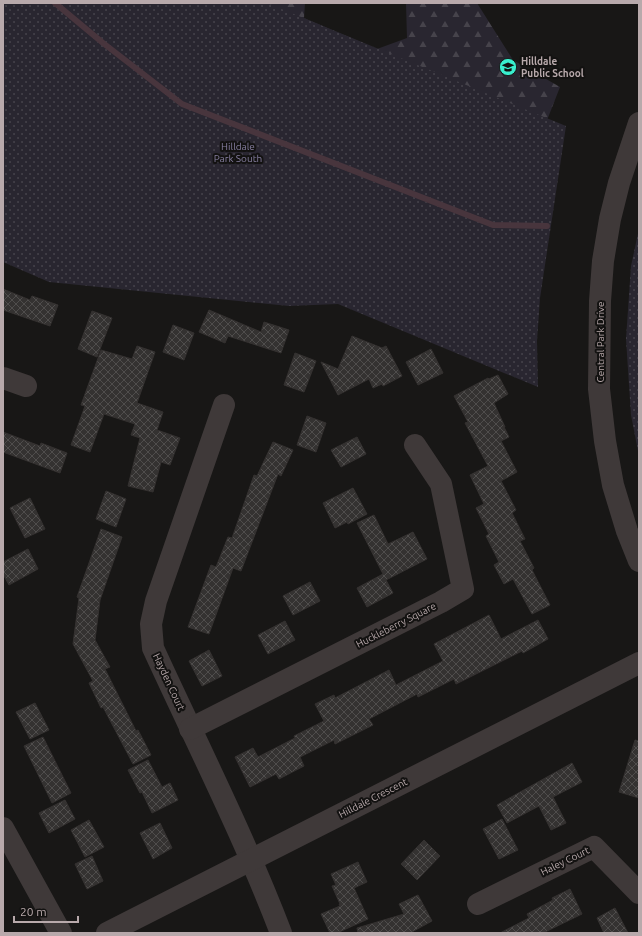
<svg xmlns="http://www.w3.org/2000/svg" width="642" height="936" font-family="Ubuntu,sans-serif">
<style>
.forest{fill:url(#forest-firs)}
.park{fill:url(#park-dots)}
.lines{fill:none;stroke-linecap:round;stroke-linejoin:round}
.stream{stroke:#48353d;stroke-width:6}
.building{fill:url(#building-cross-hatch);stroke:#343130}
.minor{stroke:#3f3939;stroke-width:22}
.labels{text-anchor:middle;dominant-baseline:central;stroke-width:4;stroke-linejoin:round;paint-order:stroke}
.poi-label{font-size:10px;font-weight:bold;fill:#b8a9ab;stroke:#131211;text-anchor:start}
.park-label{font-size:10px;fill:#8880a2;stroke:#131211}
.street-label{font-size:10px;fill:#b8a9ab;stroke:#131211}
</style>
<defs>
<pattern id="forest-firs" width="22" height="20" patternUnits="userSpaceOnUse"><rect width="22" height="20" fill="#292630"/><path d="M5 1l3.5 6h-7zM16 11l3.5 6h-7z" fill="#46434b"/></pattern>
<pattern id="park-dots" width="8" height="8" patternUnits="userSpaceOnUse"><rect width="8" height="8" fill="#292630"/><path d="M2 2h.1M6 6h.1" fill="none" stroke="#46434b" stroke-width="1.8" stroke-linecap="round"/></pattern>
<pattern id="building-cross-hatch" width="8" height="8" patternUnits="userSpaceOnUse"><rect width="8" height="8" fill="#343231"/><path d="M0 0l8 8M0 8l8-8" fill="none" stroke="#4f4d4c"/></pattern>
</defs>
<rect width="100%" height="100%" fill="#181716"/>
<path class="forest" d="M122,3H305L304,18L377,49L407,38L406,3H477L513,60L560,87L526,174Z"/>
<g class="park">
<path d="M3,3H267L566,126L540,298L537,341L538,387L338,304L289,306L49,282L3,262Z"/>
<path d="M639,229V456L631,415L626,339L631,266Z"/>
</g>
<g class="lines">
<path class="stream" d="M55,3L103,43L182,104L493,225L547,226"/>
</g>
<g class="building">
<path d="M3,289L30,300L32,296L58,305L50,326L3,310Z"/>
<path d="M209,310L261,332L264,322L289,330L281,353L228,336L225,343L199,332Z"/>
<path d="M92,311L112,318L97,357L78,349Z"/>
<path d="M173,325L194,333L184,360L163,352Z"/>
<path d="M352,336L382,348L386,346L402,376L383,386L382,384L373,388L369,379L338,395L321,362L338,369Z"/>
<path d="M137,346L155,352L137,403L163,412L157,430L180,438L170,465L161,462L153,492L128,486L140,438L131,435L135,424L104,414L90,452L71,445L85,406L81,405L101,350L132,359Z"/>
<path d="M431,349L443,373L418,385L406,362Z"/>
<path d="M295,353L316,361L304,392L284,385Z"/>
<path d="M498,375L508,394L494,403L505,427H504L509,437L501,441L517,472L501,481L516,510L512,513L525,539L520,541L534,568L532,570L550,605L532,614L513,579L504,584L494,565L499,562L486,536L489,534L476,508L484,504L470,475L488,466L465,423L468,422L454,396L488,378L489,379Z"/>
<path d="M307,416L326,423L316,452L297,445Z"/>
<path d="M3,432L40,446L41,443L67,453L60,473L3,452Z"/>
<path d="M357,437L366,454L341,467L331,450Z"/>
<path d="M273,442L293,450L281,476L278,474L241,571L233,568L209,634L188,627L211,565L216,567L228,537L232,538L254,475L257,476Z"/>
<path d="M353,488L367,514L348,524L347,522L335,528L323,503Z"/>
<path d="M106,491L126,499L116,527L96,519Z"/>
<path d="M30,498L45,529L25,538L10,508Z"/>
<path d="M374,515L388,544L413,532L427,559L386,580L393,593L367,607L357,588L383,574L357,523Z"/>
<path d="M101,529L122,537L100,600L95,640L110,667L105,669L136,731L138,730L151,755L133,764L103,707L101,708L89,683L93,681L73,644L79,598L77,597Z"/>
<path d="M28,549L38,569L9,585L3,574V562Z"/>
<path d="M310,582L320,601L293,615L283,596Z"/>
<path d="M489,615L501,639L538,620L548,639L523,653L522,651L456,684L454,679L418,697L417,694L369,719L373,725L335,744L334,740L300,757L304,766L279,779L276,774L250,787L235,757L253,748L258,757L295,738L294,736L324,721L315,704L334,695L335,698L389,670L396,685L443,661L434,644Z"/>
<path d="M285,621L295,640L268,654L258,635Z"/>
<path d="M209,650L222,676L202,686L189,661Z"/>
<path d="M35,703L49,730L30,739L16,712Z"/>
<path d="M43,737L71,793L52,803L24,746Z"/>
<path d="M635,740L639,741V798L619,792Z"/>
<path d="M148,760L162,787L170,783L178,800L152,813L142,792L140,793L128,770Z"/>
<path d="M572,763L582,782L553,797L566,823L551,830L539,806L507,823L497,805Z"/>
<path d="M65,800L75,819L49,833L39,813Z"/>
<path d="M502,819L518,850L499,859L483,829Z"/>
<path d="M89,820L104,847L85,857L71,830Z"/>
<path d="M160,823L172,848L153,859L140,833Z"/>
<path d="M424,840L440,856L417,880L401,864Z"/>
<path d="M92,856L103,881L87,889L75,864Z"/>
<path d="M358,862L367,882L354,888L368,919L337,933H330L321,914L340,906L339,904H340L332,886L336,885L331,874Z"/>
<path d="M570,889L582,914L543,933H500L529,918L527,914L553,900L552,898Z"/>
<path d="M418,895L432,921L410,933H358L357,928L404,914L399,904Z"/>
<path d="M615,908L628,933H604L597,918Z"/>
</g>
<g class="lines">
<g class="minor">
<path d="M639,123L619,183L610,219L603,261L600,301L599,389L605,441L613,485L627,531L639,561"/>
<path d="M3,378L26,386"/>
<path d="M224,405L156,601L151,624L153,648C196,742 244,836 281,933"/>
<path d="M190,729L441,602L463,589L441,484L415,445"/>
<path d="M3,828L61,933"/>
<path d="M478,904L594,847L639,893"/>
<path d="M107,933L639,663"/>
</g>
</g>
<defs>
<symbol id="school-disc" viewBox="-11 -11 22 22"><circle r="9.5" fill="#39eece" stroke="#131211"/><path d="M0-5L7-2L0 1L-7-2ZM-4 1L0 2.5L4 1V4Q0 6-4 4Z" fill="#111"/></symbol>
</defs>
<g fill-rule="evenodd">
<use href="#school-disc" x="498" y="57" width="20" height="20"/>
</g>
<g class="labels">
<g class="poi-label">
<text x="521" y="61">Hilldale<tspan x="521" dy="12">Public School</tspan></text>
</g>
<g class="park-label">
<text x="238" y="146">Hilldale<tspan x="238" dy="12">Park South</tspan></text>
</g>
<g class="street-label">
<text transform="translate(600 342) rotate(-90)">Central Park Drive</text>
<text transform="translate(396 625) rotate(-27)">Huckleberry Square</text>
<text transform="translate(169 682) rotate(65)">Hayden Court</text>
<text transform="translate(373 798) rotate(-27)">Hilldale Crescent</text>
<text transform="translate(565 861) rotate(-26)">Haley Court</text>
</g>
</g>
<rect width="642" height="936" fill="none" stroke="#b8a9ab" stroke-width="8"/>
<path d="M14 916v6h64v-6" fill="none" stroke="#b8a9ab" stroke-width="2"/>
<text x="20" y="916" font-size="12" fill="#b8a9ab" stroke="#131211" stroke-width="3" paint-order="stroke">20 m</text>
</svg>
